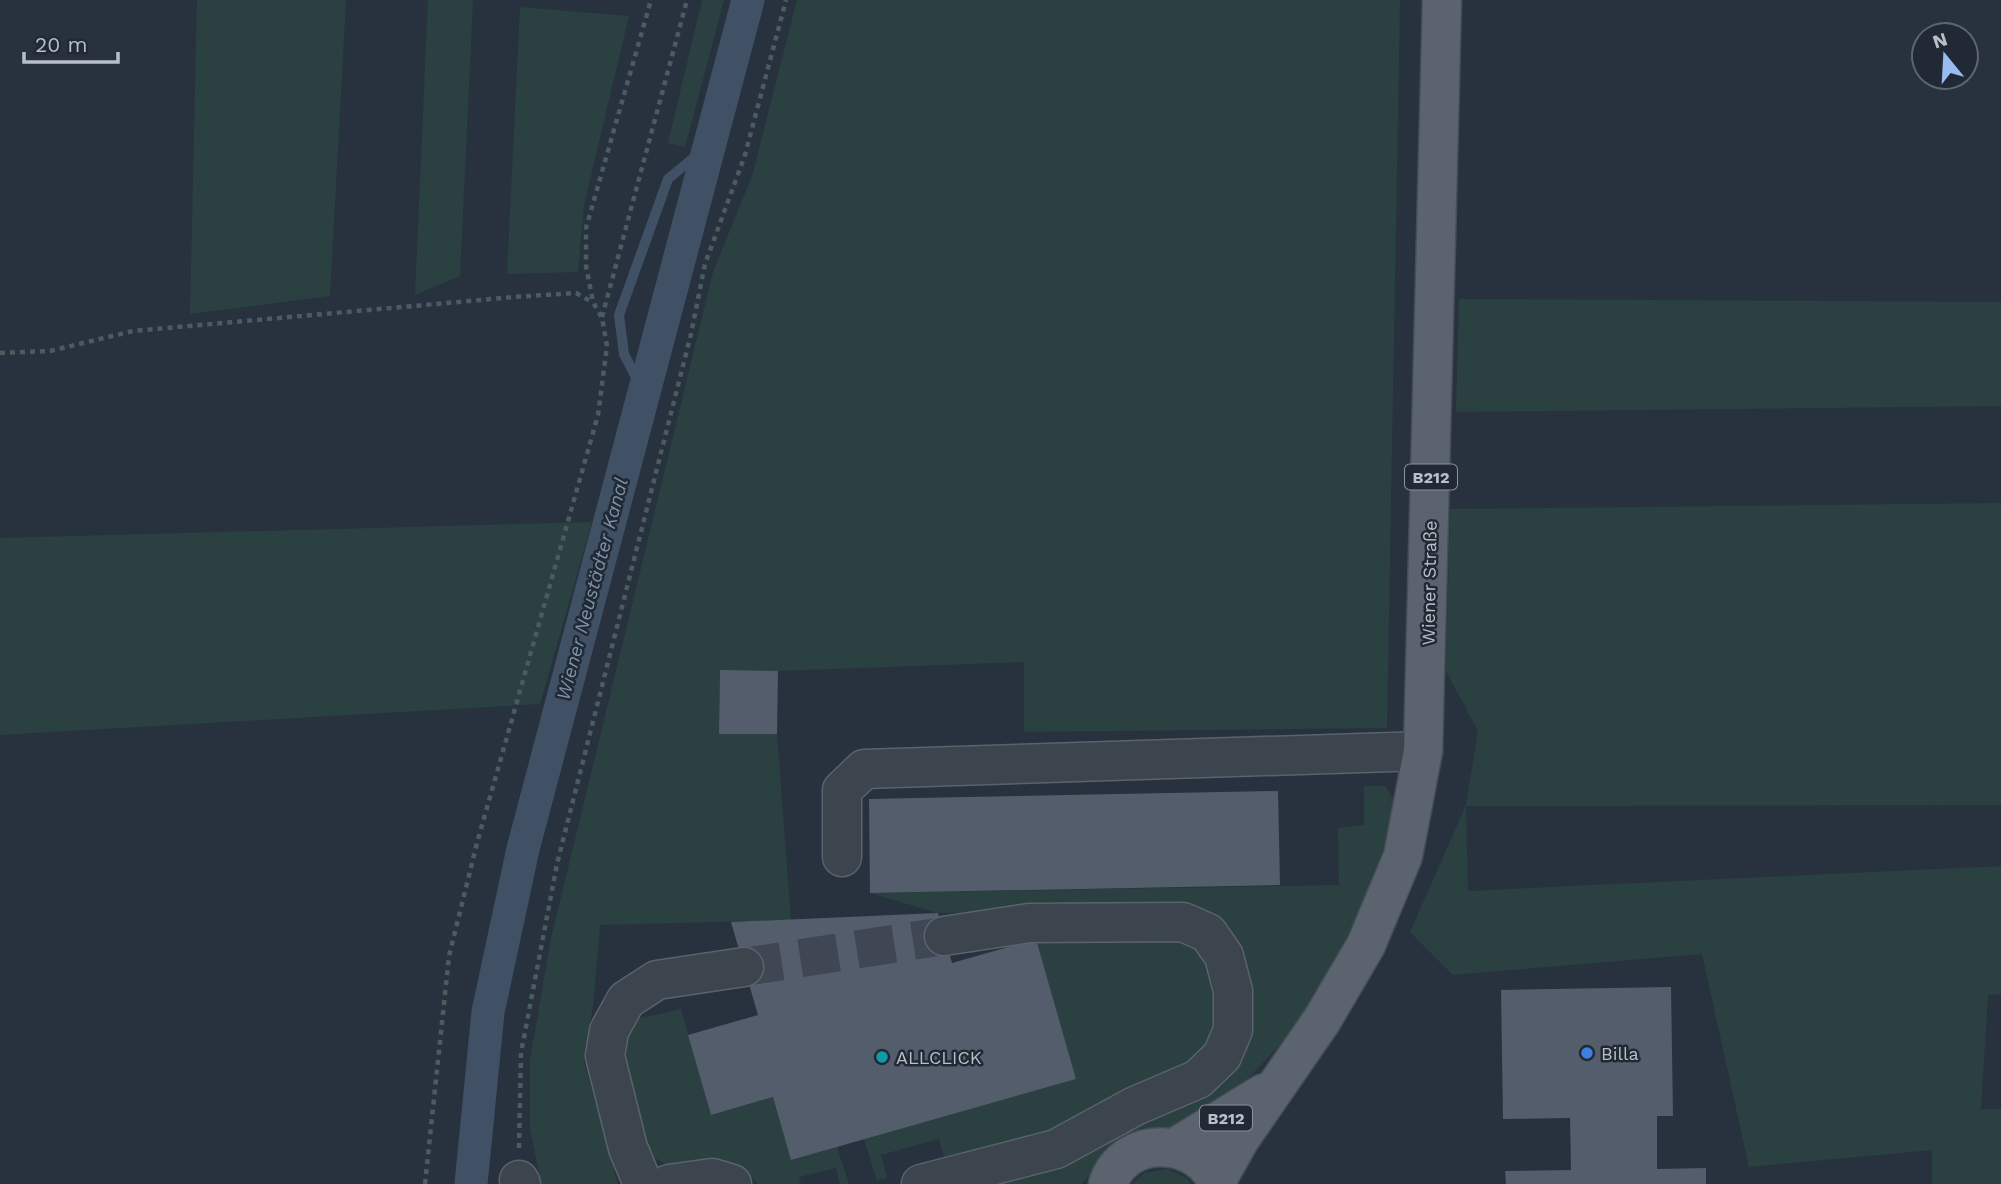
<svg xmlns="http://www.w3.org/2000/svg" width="2001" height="1184" font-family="'Work Sans',sans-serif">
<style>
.green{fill:#2b4040}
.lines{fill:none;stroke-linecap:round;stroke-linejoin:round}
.stream{stroke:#405166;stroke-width:10}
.canal{stroke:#405166;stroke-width:33}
.building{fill:#545d6c}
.minor-tunnel{stroke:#3e4753;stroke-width:38;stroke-dasharray:38 19;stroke-linecap:butt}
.minor-casing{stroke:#5a626c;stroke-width:41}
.major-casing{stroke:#454d58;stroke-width:41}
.path{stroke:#4a5c5e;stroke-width:4.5;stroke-dasharray:5 5;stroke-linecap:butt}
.minor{stroke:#3c444e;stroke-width:38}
.major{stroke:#5a636e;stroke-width:38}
.shop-dot{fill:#3f7fe0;stroke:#212934;stroke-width:2.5}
.culture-dot{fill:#0f9aa8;stroke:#212934;stroke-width:2.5}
.labels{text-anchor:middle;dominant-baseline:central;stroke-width:5;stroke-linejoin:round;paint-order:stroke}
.shield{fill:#212934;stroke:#8b929c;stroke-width:2}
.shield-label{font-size:16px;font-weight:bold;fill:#b8bfc9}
.street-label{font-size:18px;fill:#b8bfc9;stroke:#212934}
.poi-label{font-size:18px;fill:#b8bfc9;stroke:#212934;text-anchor:start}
.water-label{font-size:19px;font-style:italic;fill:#7c91a9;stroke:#212934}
</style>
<rect width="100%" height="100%" fill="#28323e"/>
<g class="green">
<path d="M197,0H346L330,296L190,314Z"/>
<path d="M428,0H473L460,276L415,295Z"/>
<path d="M702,0H724L685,147L668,143Z"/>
<path d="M797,0H1400L1387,728L1024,732V662L778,671H720L719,734H777L791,920L600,925L593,1005L584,1061L618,1184H541L530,1128V1060L551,938L713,272L752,176Z"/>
<path d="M520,7L629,16L584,205L578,272L507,274Z"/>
<path d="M1459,299L2001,302V406L1456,412Z"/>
<path d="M2001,503V805L1466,806L1468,891L2001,866V994L1988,995L1981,1109H2001V1184H1932V1150L1749,1167L1702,954L1453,975L1410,932L1466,805L1478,731L1446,671L1450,509Z"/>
<path d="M592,522L540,704L0,735V538Z"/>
<path d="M1364,786H1386L1393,800L1389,832L1364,901L1328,977L1287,1037L1242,1085L1182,1124L1145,1134L1104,1161L1081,1184H979L1243,1050L1186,909L938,913L870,893L1339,885L1338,828L1364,825Z"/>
<path d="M1180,934L1201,948L1220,995L1209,1052L1052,1136L946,1164L939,1139L881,1155L887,1178L877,1181L864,1139L1076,1079L1036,939Z"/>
<path d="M681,1009L711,1115L773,1097L837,1147L849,1184H840L836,1168L799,1177L801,1184H758L750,1176L730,1166H670L651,1156L639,1141L616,1052L623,1033L638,1019Z"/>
<path d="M1167,1169L1187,1178L1191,1184H1132L1144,1173Z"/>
</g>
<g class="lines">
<path class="stream" d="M644,393L624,354L619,315L668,179L709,145"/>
<path class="canal" d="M471,1184L488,1012L523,849L748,0"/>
</g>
<g class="building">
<path d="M720,670L778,671L777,734H719Z"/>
<path d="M1278,791L1280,885L870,893L869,799Z"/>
<path d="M938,913L952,963L1036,939L1076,1079L791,1160L773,1097L711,1115L688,1035L758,1015L731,922Z"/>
<path d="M1671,987L1673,1116H1657V1169L1706,1168V1184H1506L1505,1171L1571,1170L1570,1118L1503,1119L1501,990Z"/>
</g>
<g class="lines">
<path class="minor-tunnel" d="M744,967L944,936"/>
<defs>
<g id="minor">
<path d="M842,857V790L864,769L1423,751"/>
<path d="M519,1180L521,1184"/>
<path d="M643,1184L628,1148L605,1056L609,1031L626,1000L657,980L744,967"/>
<path d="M669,1184L712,1178L732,1184"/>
<path d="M921,1184L1056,1149L1135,1106L1198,1079L1222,1056L1233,1030V991L1224,956L1208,933L1183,922L1029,923L944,936"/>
</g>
<g id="major">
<path d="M1176,1147L1264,1093"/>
<path d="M1217,1180L1240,1139L1322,1020L1366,945L1403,856L1423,751L1442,0"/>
<path d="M1108,1184C1125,1133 1199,1137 1218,1184"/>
</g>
</defs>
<use href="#minor" class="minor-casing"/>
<use href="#major" class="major-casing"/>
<g class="path">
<path d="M602,317L687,0"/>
<path d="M0,353L50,351L133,331L514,297L576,293L592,302"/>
<path d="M519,1148L521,1053L557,864L691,334L705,264L745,155L786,0"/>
<path d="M425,1184L449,956L477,843L598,415L607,346L602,318L593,302L586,266V228L651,0"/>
</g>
<use href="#minor" class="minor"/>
<use href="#major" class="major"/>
</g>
<circle class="shop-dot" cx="1587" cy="1053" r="7"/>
<circle class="culture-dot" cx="882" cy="1057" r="7"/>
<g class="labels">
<g class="shield">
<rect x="1405" y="464.5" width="52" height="25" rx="5"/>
<rect x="1200" y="1105.5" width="52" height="25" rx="5"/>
</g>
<g class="shield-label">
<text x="1431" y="477">B212</text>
<text x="1226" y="1118">B212</text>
</g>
<g class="street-label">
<text transform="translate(1429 583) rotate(-89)">Wiener Straße</text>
</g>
<g class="poi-label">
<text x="1601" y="1053">Billa</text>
<text x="896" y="1057">ALLCLICK</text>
</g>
<g class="water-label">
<text transform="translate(592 589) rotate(-75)">Wiener Neustädter Kanal</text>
</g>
</g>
<g transform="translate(1945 56) rotate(342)"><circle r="33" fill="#212934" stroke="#5d6570" stroke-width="2"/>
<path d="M0-5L12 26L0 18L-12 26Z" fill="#98bcef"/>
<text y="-10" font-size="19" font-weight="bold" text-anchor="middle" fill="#b8bfc9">N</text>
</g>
<path d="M24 52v10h94v-10" fill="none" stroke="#b8bfc9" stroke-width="3.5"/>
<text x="35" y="52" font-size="21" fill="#b8bfc9" stroke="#212934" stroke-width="5" paint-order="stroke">20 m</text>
</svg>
